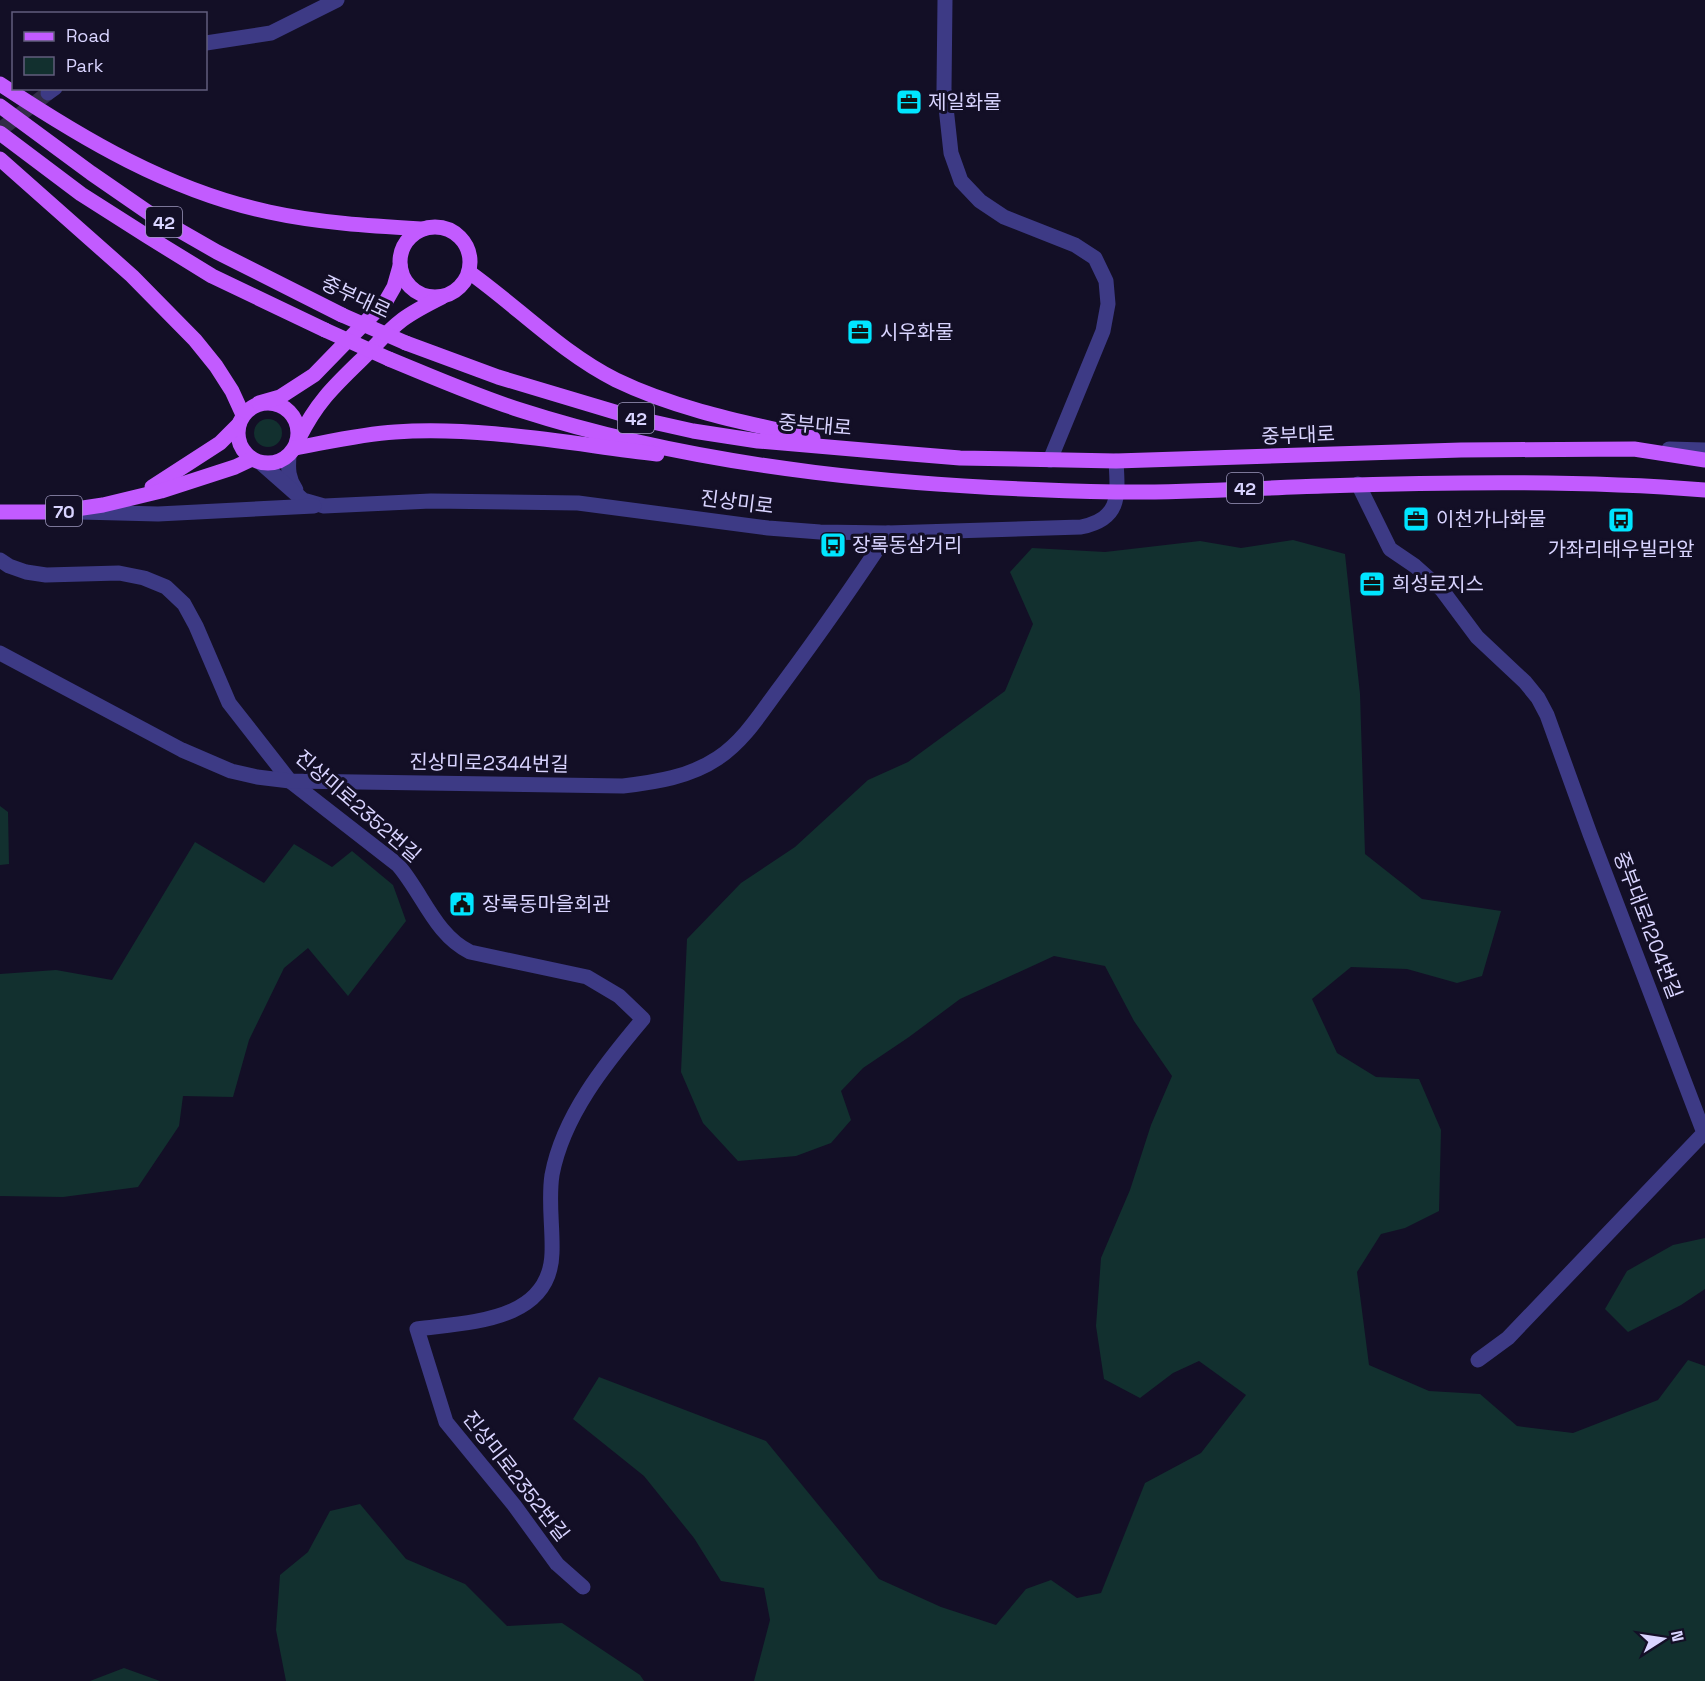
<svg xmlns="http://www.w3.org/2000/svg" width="1705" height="1681" font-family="'Space Grotesk','Noto Sans KR',sans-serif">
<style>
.green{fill:#12302f}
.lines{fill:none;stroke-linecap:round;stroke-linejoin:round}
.minor-tunnel{stroke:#312d47;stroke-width:15;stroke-dasharray:15 8;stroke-linecap:butt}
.minor{stroke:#3d3a85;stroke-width:15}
.major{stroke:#c25bff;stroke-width:15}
.major-bridge{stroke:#c25bff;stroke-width:15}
.labels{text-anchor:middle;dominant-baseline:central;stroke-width:6;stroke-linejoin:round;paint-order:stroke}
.shield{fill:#130f26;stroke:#9e99be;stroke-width:1.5}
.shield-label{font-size:18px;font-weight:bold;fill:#d9d4ff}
.poi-label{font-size:20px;fill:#d9d4ff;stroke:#130f26;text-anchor:start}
.street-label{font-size:20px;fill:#d9d4ff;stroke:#130f26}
</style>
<rect width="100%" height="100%" fill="#130f26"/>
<g class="green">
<circle cx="268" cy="433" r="14"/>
<path d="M1293,540L1345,554L1360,694L1365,854L1422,899L1501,911L1482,976L1457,983L1407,969L1351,967L1312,999L1337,1053L1376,1077L1419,1079L1441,1130L1439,1211L1405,1228L1381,1234L1357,1272L1369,1365L1429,1391L1480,1394L1517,1426L1573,1433L1658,1400L1688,1360L1705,1366V1681H754L770,1620L764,1588L721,1581L694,1538L644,1476L573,1419L599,1377L766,1441L879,1579L941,1607L996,1625L1026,1589L1051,1580L1077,1598L1101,1593L1145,1483L1201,1453L1246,1395L1199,1361L1173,1373L1140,1398L1104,1379L1096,1326L1101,1258L1130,1190L1151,1125L1172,1076L1134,1021L1105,966L1054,956L960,999L909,1037L863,1068L841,1091L851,1120L831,1143L796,1156L738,1161L703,1123L681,1072L687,939L741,883L795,847L868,780L908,762L1005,691L1033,624L1010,572L1032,548L1105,552L1200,541L1241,548Z"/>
<path d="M0,806L8,812L9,864L0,865Z"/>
<path d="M195,842L264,883L294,844L332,867L352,851L393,885L406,921L348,996L308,948L284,968L249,1040L233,1097L183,1096L179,1126L138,1187L63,1197L0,1196V974L56,970L112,980Z"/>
<path d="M1705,1238V1289L1681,1305L1628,1332L1605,1309L1627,1271L1673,1245Z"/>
<path d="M360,1504L406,1559L465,1584L507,1626L562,1623L640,1675L644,1681H286L276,1630L280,1575L308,1552L330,1511Z"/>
<path d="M124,1668L160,1681H90Z"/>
</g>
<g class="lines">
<path class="minor-tunnel" d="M0,130L48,93"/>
<g class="minor">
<path d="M945,0L944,89L951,153L961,181L980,201L1004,217L1075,245L1095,258L1106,281L1108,304L1103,331L1050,460"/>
<path d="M206,43L271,33L337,0"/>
<path d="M48,93L55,88"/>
<path d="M1669,449L1705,450"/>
<path d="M289,456C288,469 288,478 296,490"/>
<path d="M261,463L303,500L324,506L431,501L578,503L768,528L820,532L888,533L1081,527C1121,519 1118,496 1116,461"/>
<path d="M1358,484L1390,549L1415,566L1442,590L1477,637L1525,682L1538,698L1547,715L1590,834L1704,1133L1508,1338L1478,1360"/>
<path d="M80,512L158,514L314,506"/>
<path d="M0,560L9,566L26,572L46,575L119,573L144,578L166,587L184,604L196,626L229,703L290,781L398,865C423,894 435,935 470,952L587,977L619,996L643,1019C605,1064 563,1116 552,1175C548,1201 553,1227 552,1253C550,1322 469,1322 417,1329L446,1422L514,1505L557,1564L583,1587"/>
<path d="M0,653L182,750L231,771L257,777L290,781L623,786C656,782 690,777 718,758C745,740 762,711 781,686C818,636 854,585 888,533"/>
</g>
<g class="major">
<path d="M0,84C83,139 170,191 269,212C319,223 372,226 423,229"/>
<path d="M0,106L91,173L149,213L217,252L342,315"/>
<path d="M0,133L81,194L147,236L212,276L325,330"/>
<path d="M0,159L132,276L195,340L216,366L232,391L243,415"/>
<circle cx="435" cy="262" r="35"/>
<path d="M469,272C518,307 562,353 616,380C678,410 747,423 813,438"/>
<path d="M406,343L498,377L635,418L693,431L758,441L875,451L960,458L1116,461L1461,450L1634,449L1705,460"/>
<path d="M389,359C433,377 476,396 520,410C709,471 918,488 1116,492C1185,493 1254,488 1323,486C1450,482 1578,480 1705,490"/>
<circle cx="268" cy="433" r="30"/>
<path d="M259,403L280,397L314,375L386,301L394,287L400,266"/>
<path d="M299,438C316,404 332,388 359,362C373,349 386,332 402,320C414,311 428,304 442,297"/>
<path d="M295,448C328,442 362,434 395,432C482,426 571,444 657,454"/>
<path d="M152,487L220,443L239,424"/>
<path d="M0,512H56L103,505L161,491L235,467L252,459"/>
</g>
<g class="major-bridge">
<path d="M342,315L406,343"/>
<path d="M325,330L389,359"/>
</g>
</g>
<defs>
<symbol id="office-square" viewBox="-11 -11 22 22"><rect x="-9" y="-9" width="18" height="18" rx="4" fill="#00e5ff" stroke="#130f26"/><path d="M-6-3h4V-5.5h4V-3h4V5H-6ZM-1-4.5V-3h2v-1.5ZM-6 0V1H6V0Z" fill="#111"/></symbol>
<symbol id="bus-square" viewBox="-11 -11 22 22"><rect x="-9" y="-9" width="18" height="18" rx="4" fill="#00e5ff" stroke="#130f26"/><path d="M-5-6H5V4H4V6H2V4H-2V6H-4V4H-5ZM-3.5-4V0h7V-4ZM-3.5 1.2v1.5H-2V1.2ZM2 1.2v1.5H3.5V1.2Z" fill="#111"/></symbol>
<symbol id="civic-square" viewBox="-11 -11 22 22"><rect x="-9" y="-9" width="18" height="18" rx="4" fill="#00e5ff" stroke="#130f26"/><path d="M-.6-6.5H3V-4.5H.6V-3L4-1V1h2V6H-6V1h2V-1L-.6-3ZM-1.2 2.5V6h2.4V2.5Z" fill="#111"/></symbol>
</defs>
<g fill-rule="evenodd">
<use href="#office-square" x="894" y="87" width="30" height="30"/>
<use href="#office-square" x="845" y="317" width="30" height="30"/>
<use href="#office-square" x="1401" y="504" width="30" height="30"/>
<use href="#bus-square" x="1606" y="505" width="30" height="30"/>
<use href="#bus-square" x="818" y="530" width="30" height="30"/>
<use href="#office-square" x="1357" y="569" width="30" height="30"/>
<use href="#civic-square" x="447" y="889" width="30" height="30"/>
</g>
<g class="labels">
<g class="shield">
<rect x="146" y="207" width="36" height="30" rx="4.5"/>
<rect x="618" y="403" width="36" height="30" rx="4.5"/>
<rect x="1227" y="473" width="36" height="30" rx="4.5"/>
<rect x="46" y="496" width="36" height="30" rx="4.5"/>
</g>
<g class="shield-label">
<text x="164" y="222">42</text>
<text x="636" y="418">42</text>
<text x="1245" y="488">42</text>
<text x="64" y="511">70</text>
</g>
<g class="poi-label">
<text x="928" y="102">제일화물</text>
<text x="880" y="332">시우화물</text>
<text x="1436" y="519">이천가나화물</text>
<text x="852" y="545">장록동삼거리</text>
<text x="1621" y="549" text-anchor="middle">가좌리태우빌라앞</text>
<text x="1392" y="584">희성로지스</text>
<text x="482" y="904">장록동마을회관</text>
</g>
<g class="street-label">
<text transform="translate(356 297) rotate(25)">중부대로</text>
<text transform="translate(815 425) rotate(5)">중부대로</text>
<text transform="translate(1298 435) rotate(-2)">중부대로</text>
<text transform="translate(737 502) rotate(7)">진상미로</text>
<text transform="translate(489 763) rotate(1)">진상미로2344번길</text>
<text transform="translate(358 806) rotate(41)">진상미로2352번길</text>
<text transform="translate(1648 925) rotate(69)">중부대로1204번길</text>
<text transform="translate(516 1476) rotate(52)">진상미로2352번길</text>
</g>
</g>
<rect x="12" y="12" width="195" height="78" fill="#130f26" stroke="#625e7d" stroke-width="1.5"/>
<rect x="24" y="32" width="30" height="9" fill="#c25bff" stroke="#625e7d" stroke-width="1.5"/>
<text x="66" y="42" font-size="18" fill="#d9d4ff">Road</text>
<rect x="24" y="57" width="30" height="18" fill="#12302f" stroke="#625e7d" stroke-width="1.5"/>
<text x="66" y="72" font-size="18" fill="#d9d4ff">Park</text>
<g transform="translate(1663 1639) rotate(78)" stroke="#130f26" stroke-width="4.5" paint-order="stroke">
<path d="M0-4.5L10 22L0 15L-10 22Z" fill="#d9d4ff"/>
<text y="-9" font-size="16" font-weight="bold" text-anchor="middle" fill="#d9d4ff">N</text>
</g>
</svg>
